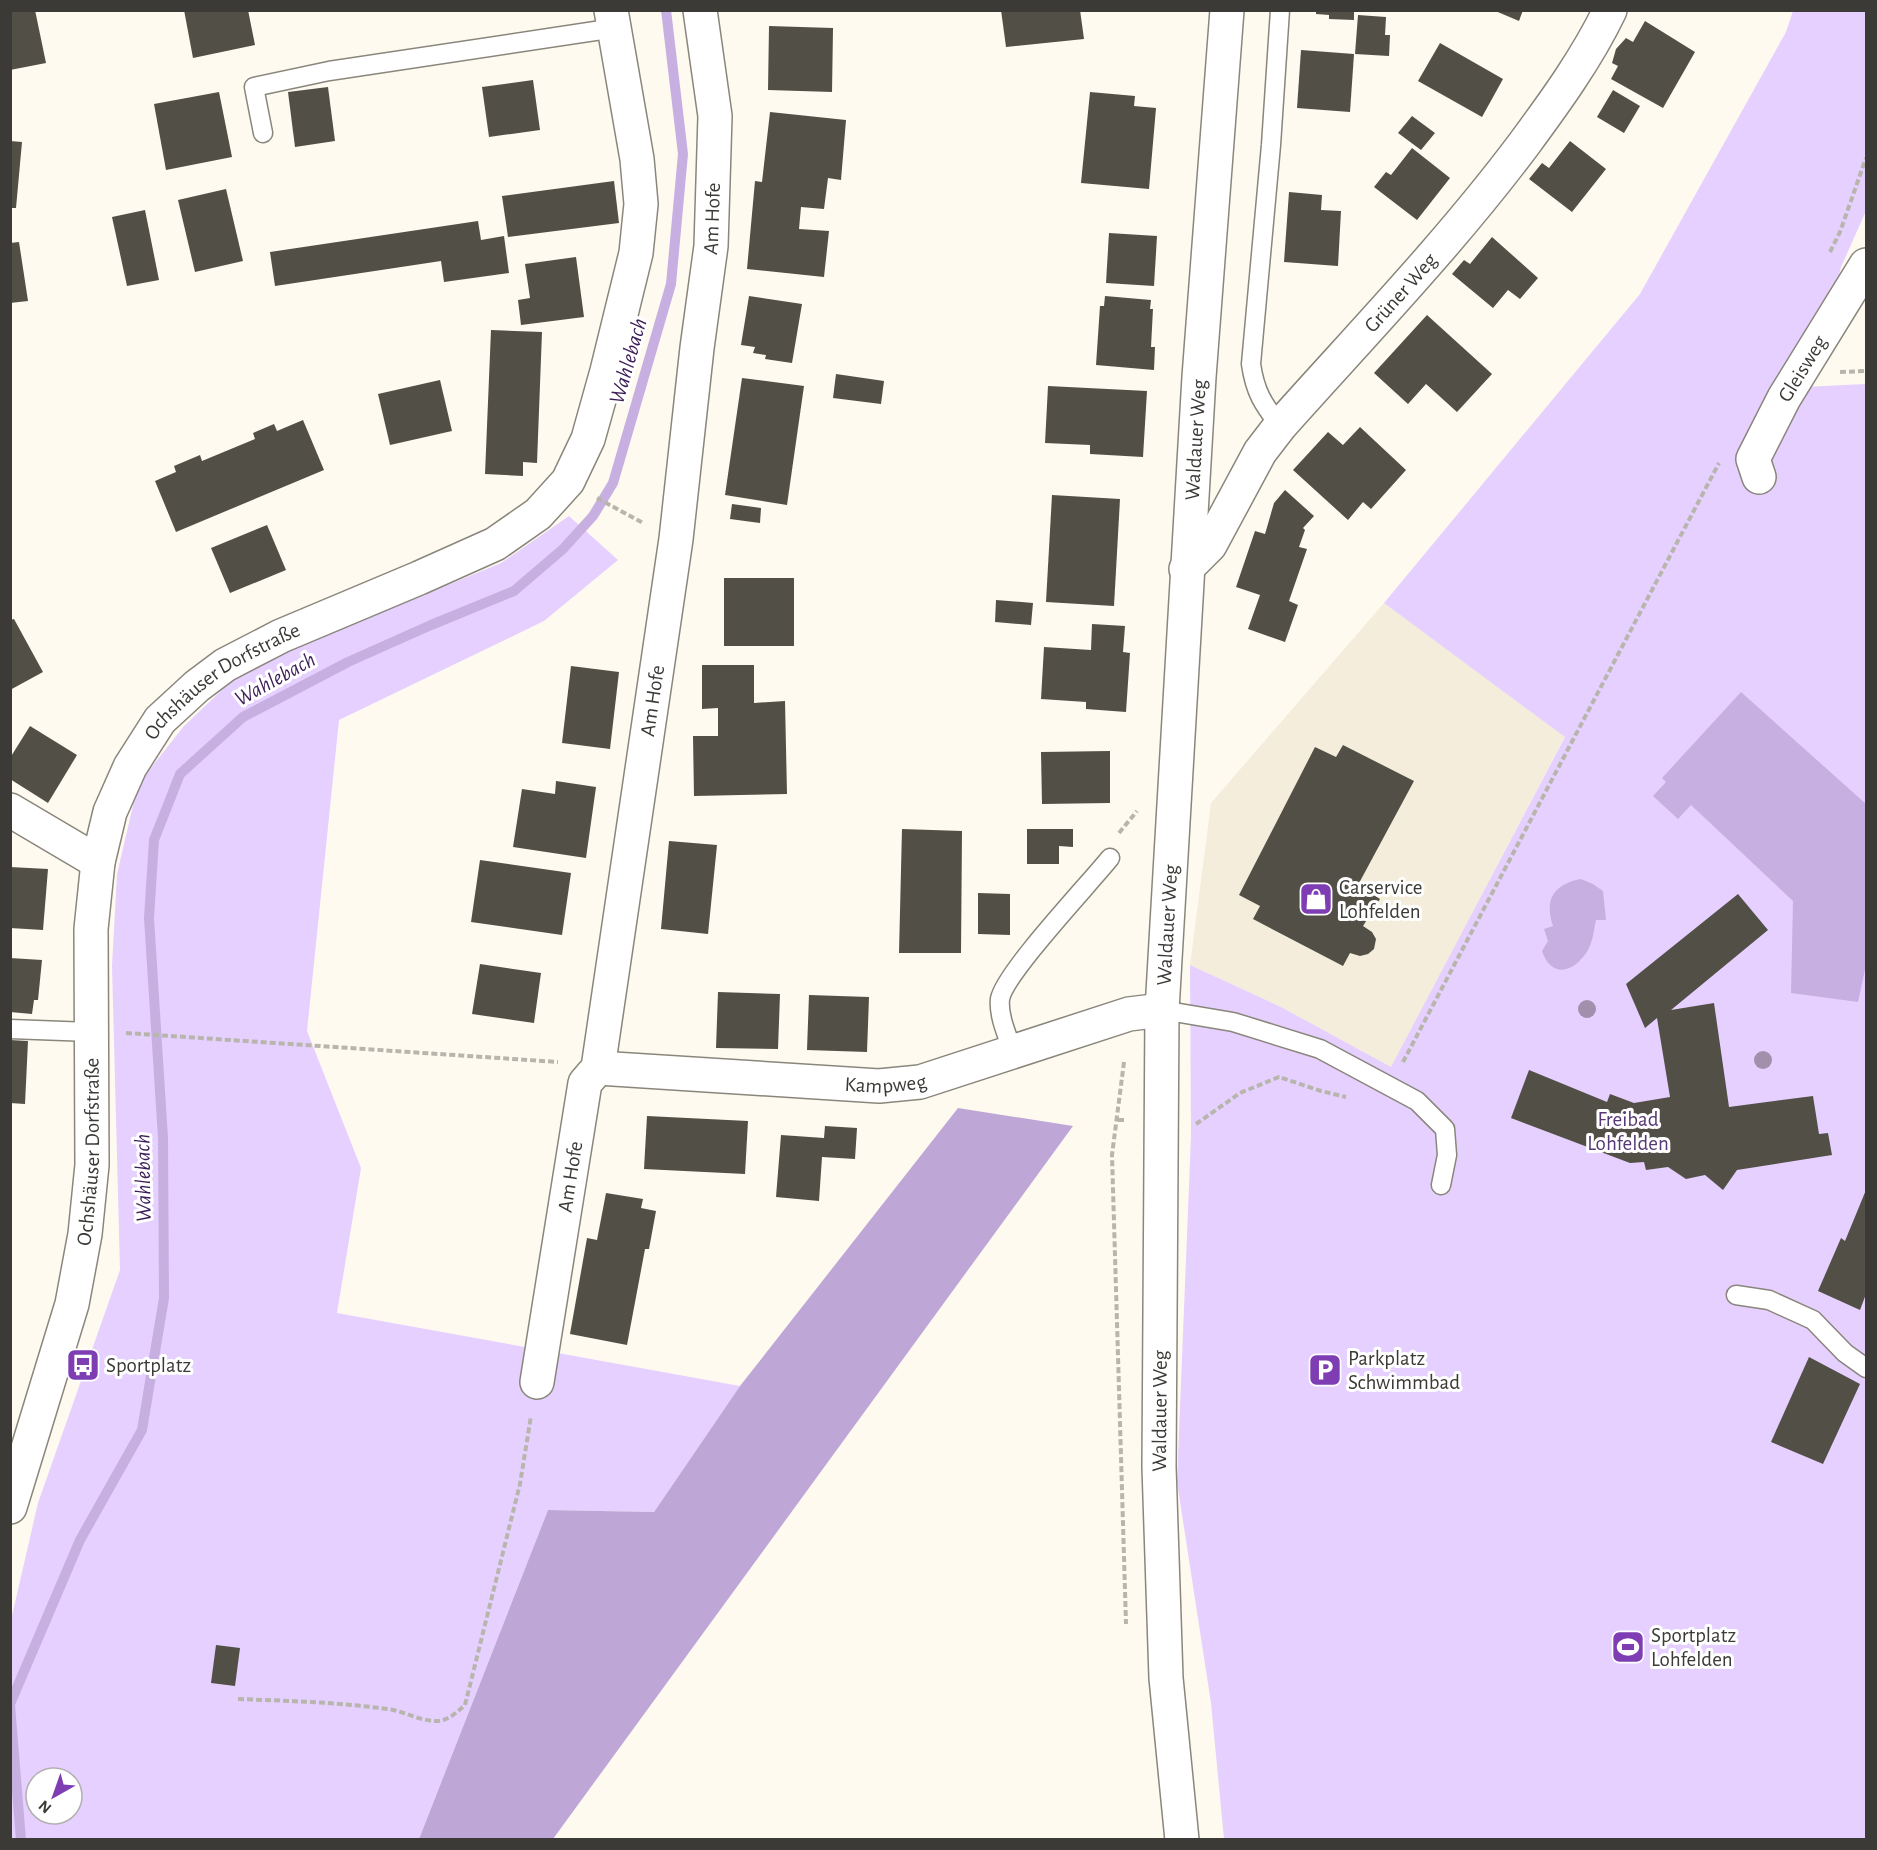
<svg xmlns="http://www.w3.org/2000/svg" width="1877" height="1850" font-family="'Alegreya Sans',sans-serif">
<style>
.built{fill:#f4eddb}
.green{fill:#e6d0ff;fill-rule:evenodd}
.forest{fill:#bea7d7}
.water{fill:#c7b0e1}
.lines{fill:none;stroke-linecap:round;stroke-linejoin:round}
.stream{stroke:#c7b0e1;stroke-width:10}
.building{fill:#524f46}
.lane-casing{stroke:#8a867c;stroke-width:21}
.street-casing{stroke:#8a867c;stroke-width:36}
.secondary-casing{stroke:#8a867c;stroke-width:36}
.path{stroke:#b8b5ad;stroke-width:4;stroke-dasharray:6 3;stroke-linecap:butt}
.lane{stroke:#fff;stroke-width:18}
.street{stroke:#fff;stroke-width:33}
.secondary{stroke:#fff;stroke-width:33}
.tree{fill:#a28fab}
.labels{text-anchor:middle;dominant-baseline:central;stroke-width:6;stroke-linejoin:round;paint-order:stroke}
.street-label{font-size:21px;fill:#3c3a36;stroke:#fff}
.poi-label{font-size:21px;fill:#3c3a36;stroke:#fff;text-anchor:start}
.park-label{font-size:21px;fill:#573874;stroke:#fff}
.water-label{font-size:22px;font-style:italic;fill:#3c1d57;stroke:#fff}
</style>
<rect width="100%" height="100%" fill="#fefaef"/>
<path class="built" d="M1384,603L1565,736L1391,1068L1281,1007L1190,965L1211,803Z"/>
<g class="green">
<path d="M1793,11H1866V211L1841,267L1821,354L1802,387L1866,384V1839H1224L1211,1703L1177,1482L1191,1136L1190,965L1281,1007L1391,1067L1565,737L1384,603L1640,294L1786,32Z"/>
<path d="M569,516L618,560L544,621L339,720L307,1031L361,1168L337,1313L740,1386L654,1512L548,1510L419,1839L11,1840V1620L38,1503L120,1270L112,966L117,874L138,784L184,726L244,669L501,563ZM36,1778H72V1814H36Z"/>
</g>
<path class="forest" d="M958,1108L1073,1126L553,1839H419L548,1510L654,1512L740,1386Z"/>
<g class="water">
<path d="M1741,692L1866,804V965L1858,1002L1791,993L1793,901L1691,805L1678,819L1653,796L1666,782L1662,778Z"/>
<path d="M1581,879L1593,884L1603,891L1606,920H1596C1594,929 1593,940 1589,948C1577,971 1552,981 1542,951L1548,941L1544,929L1553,926C1544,899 1554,884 1581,879Z"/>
</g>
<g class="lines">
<g class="stream">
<path d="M10,1704L80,1540L142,1430L164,1298L163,1138L149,918L154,840L180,774L243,717L348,662L431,625L514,591L563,549L593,516L613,483L671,284L683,154L666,10"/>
<path d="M10,1705L21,1840"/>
</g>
</g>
<g class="building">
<path d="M10,10H35L46,63L10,70Z"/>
<path d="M184,10H248L255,45L193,58Z"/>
<path d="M1001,10H1080L1084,39L1006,47Z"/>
<path d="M1316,10H1354V20L1329,19V15L1316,14Z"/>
<path d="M1493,10H1523L1519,21Z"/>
<path d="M1358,15L1386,17L1385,35H1390L1389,56L1355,54Z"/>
<path d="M1645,21L1695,52L1663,108L1611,79L1618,66L1612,63L1616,49L1626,38L1633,42Z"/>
<path d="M769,26L833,28L832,92L768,90Z"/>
<path d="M1440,43L1503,79L1482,117L1418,81Z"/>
<path d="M1301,50L1354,54L1350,112L1297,108Z"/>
<path d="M533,80L540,130L489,137L482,87Z"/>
<path d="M328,87L335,141L295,147L288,92Z"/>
<path d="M1613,90L1640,106L1624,133L1597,117Z"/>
<path d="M219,92L232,157L166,170L154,104Z"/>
<path d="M1090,92L1135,96L1134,106L1156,108L1149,189L1081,183Z"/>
<path d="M770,112L846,120L841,180L828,178L824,209L801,207L799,229L829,231L824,277L747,269L755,181L762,182Z"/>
<path d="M1412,116L1435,133L1421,150L1398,133Z"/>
<path d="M10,141L22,142L16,208H10Z"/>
<path d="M1570,141L1606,169L1572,212L1529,179L1542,163L1549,168Z"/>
<path d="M1412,148L1450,178L1417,220L1374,187L1386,172L1391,175Z"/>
<path d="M614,181L619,223L508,237L502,196Z"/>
<path d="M226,189L243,261L195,272L178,200Z"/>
<path d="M1289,192L1322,195L1321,210L1341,211L1338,266L1284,262Z"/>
<path d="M145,210L159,280L127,286L112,217Z"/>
<path d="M478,221L481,240L504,236L509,273L444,282L441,261L275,286L270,252Z"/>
<path d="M1109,233L1157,236L1154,286L1106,283Z"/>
<path d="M1492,237L1538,278L1520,299L1508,290L1493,308L1452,274L1464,260L1470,264Z"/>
<path d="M19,242L28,301L10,303V243Z"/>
<path d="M576,257L584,317L521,325L518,300L530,298L525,264Z"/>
<path d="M749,296L802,304L792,363L765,359L766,355L753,353L755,347L741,345Z"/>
<path d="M1105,296L1151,300L1150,309H1153L1151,347H1155L1154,370L1096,365L1100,306H1104Z"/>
<path d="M1427,315L1492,374L1457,412L1426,384L1408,404L1374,373Z"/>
<path d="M491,330L542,332L537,463L523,462V476L485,474Z"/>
<path d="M836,374L884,381L881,404L833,398Z"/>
<path d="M742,378L804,386L787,505L725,495Z"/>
<path d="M440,380L452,431L390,445L378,394Z"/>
<path d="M1048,386L1147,391L1143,457L1090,454V445L1045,443Z"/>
<path d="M303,420L324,470L176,532L155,481L176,472L174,466L200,455L202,461L255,439L253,433L274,424L277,431Z"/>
<path d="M1360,427L1406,470L1371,509L1363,502L1348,520L1293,470L1328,432L1343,445Z"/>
<path d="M1285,490L1314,516L1303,528L1305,530L1299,547L1307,549L1289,601L1298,605L1285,642L1248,629L1260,595L1236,587L1255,531L1265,534L1274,503Z"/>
<path d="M1052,495L1120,499L1114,606L1046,602Z"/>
<path d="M732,504L761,508L760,523L730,519Z"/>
<path d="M267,525L286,570L230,593L211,548Z"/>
<rect x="724" y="578" width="70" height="68"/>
<path d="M996,600L1033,603L1031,625L995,622Z"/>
<path d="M14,619L43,672L10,690V620Z"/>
<path d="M1092,624L1125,626L1123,652L1130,653L1126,712L1086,709V702L1041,699L1044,647L1091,650Z"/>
<path d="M702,665H754V703L785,701L787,794L694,796L693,736H718V708L702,709Z"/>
<path d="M571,666L619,672L610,749L562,743Z"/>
<path d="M30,726L77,755L48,803L10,779V758Z"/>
<path d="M1343,745L1414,781L1358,885L1380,899L1363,926L1372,932L1376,939L1374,949L1368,954L1360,956L1350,953L1343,966L1253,919L1260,906L1239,895L1315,747L1336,757Z"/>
<path d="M1110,751V803L1042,804L1041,752Z"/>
<path d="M556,781L596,787L586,858L513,847L522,789L555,794Z"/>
<path d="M902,829L962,831L961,953H899Z"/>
<path d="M1027,829H1073V847L1059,846V864H1027Z"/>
<path d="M669,841L717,845L708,934L661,929Z"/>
<path d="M480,860L571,873L562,935L471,922Z"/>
<path d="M10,867L48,869L43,930L10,928Z"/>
<path d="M978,893L1010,894V935L978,934Z"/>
<path d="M1738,894L1768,930L1671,1010L1714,1003L1729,1107L1813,1096L1819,1134L1828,1133L1832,1155L1737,1170L1723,1190L1705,1175L1686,1179L1668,1167L1646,1170L1644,1162L1630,1163L1511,1118L1529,1070L1607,1102L1610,1094L1634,1103L1670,1097L1657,1018L1645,1028L1626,984Z"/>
<path d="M10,958L42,960L38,1000H34L32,1014L10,1012Z"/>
<path d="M480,964L541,973L534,1023L472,1014Z"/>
<path d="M718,992L780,994L778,1049L716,1048Z"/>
<path d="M809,995L869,997L867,1052L807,1050Z"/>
<path d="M10,1040L28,1041L25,1104L10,1103Z"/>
<path d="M647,1116L748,1121L745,1174L644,1169Z"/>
<path d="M825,1126L857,1128L855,1159L822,1157L819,1201L776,1197L781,1135L824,1138Z"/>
<path d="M1866,1190V1294L1860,1310L1818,1291L1841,1238L1845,1241Z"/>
<path d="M606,1193L643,1199L641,1208L656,1211L649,1249H645L627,1345L570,1334L587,1238L597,1240Z"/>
<path d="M1809,1357L1860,1384L1823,1464L1771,1442Z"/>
<path d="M216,1645L240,1648L235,1686L211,1683Z"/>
</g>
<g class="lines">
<defs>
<g id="lane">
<path d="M1280,10L1271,145L1251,364C1255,392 1263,404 1280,426"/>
<path d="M263,133L254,87L329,71L615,28"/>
<path d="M1162,1010L1233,1022L1320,1049L1417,1101L1445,1129L1447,1155L1441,1185"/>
<path d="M10,1029L90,1032"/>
<path d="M1013,1052C1008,1037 998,1016 1000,999C1004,974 1090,883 1110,858"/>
<path d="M1736,1295L1769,1300L1813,1320L1845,1353L1866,1368"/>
</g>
<g id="street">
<path id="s1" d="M1759,477L1753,459L1784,398L1866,265"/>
<path id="s2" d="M1186,569L1210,545L1260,452L1280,426C1363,333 1449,244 1524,144C1555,102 1587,58 1610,10"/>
<path d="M10,810L98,862"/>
<path id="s3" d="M598,1068L879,1086L920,1082L1129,1014L1162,1010"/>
<path id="s4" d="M537,1382L585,1083L598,1068L676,539L697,348L711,246L715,116L700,10"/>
</g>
<g id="secondary">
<path id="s5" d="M10,1507L72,1304L85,1234L92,1165L91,929L98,862L110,812L130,767L160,720L197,686L225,665L281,636L419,578L495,544L538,514L568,481L588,439L607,371L636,253L641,204L637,159L611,10"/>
<path id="s6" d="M1182,1840L1166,1678L1159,1467L1162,1010L1199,377L1227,10"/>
</g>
</defs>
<use href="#lane" class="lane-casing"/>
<use href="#street" class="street-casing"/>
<use href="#secondary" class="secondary-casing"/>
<g class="path">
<path d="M1830,252L1840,232L1866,158"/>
<path d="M1840,372L1866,371"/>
<path d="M597,498L643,523"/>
<path d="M1119,833L1137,811"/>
<path d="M126,1033L558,1062"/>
<path d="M1124,1062L1112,1155L1126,1624"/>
<path d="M1403,1062L1719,463"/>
<path d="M1118,1120H1126"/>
<path d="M1196,1124L1240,1093L1279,1077L1321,1091L1346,1097"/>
<path d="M238,1699C288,1701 337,1702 387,1709C404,1711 419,1721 437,1721C448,1721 457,1712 465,1705L520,1484L531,1416"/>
</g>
<use href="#lane" class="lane"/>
<use href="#street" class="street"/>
<use href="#secondary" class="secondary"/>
</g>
<g class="tree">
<circle cx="1587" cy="1009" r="9"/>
<circle cx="1763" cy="1060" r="9"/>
</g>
<defs>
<symbol id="shop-square" viewBox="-11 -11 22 22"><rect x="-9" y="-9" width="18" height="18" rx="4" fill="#7e3db2" stroke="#fff"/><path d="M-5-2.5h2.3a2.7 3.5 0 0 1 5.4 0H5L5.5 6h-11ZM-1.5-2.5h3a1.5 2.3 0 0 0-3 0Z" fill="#fff"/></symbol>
<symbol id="bus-square" viewBox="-11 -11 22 22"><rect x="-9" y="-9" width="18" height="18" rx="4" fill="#7e3db2" stroke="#fff"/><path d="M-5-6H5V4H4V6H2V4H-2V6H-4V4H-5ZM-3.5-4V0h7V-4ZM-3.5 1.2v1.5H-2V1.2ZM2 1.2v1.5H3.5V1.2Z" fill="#fff"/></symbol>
<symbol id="parking-square" viewBox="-11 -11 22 22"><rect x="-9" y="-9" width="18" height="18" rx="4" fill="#7e3db2" stroke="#fff"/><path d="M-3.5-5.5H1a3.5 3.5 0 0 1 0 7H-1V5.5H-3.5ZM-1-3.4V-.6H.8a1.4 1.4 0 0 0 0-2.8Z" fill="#fff"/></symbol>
<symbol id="stadium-square" viewBox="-11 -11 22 22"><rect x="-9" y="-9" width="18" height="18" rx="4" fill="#7e3db2" stroke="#fff"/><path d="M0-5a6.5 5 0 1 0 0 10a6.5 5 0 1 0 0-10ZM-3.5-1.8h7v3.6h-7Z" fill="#fff"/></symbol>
</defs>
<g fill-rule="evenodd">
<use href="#shop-square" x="1297" y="880" width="38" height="38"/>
<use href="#bus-square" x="64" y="1346" width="38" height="38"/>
<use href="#parking-square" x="1306" y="1351" width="38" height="38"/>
<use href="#stadium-square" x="1609" y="1628" width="38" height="38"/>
</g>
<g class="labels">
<g class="street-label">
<text stroke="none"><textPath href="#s4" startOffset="1180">Am Hofe</textPath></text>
<text stroke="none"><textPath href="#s2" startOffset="352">Grüner Weg</textPath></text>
<text stroke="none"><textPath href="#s1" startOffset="122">Gleisweg</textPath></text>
<text stroke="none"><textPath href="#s6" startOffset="1402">Waldauer Weg</textPath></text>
<text stroke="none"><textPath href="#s5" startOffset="886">Ochshäuser Dorfstraße</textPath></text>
<text stroke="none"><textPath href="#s4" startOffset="694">Am Hofe</textPath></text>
<text stroke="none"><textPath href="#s6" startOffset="916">Waldauer Weg</textPath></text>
<text stroke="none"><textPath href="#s3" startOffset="288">Kampweg</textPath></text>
<text stroke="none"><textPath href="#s5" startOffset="366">Ochshäuser Dorfstraße</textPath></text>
<text stroke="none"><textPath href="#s4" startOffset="208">Am Hofe</textPath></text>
<text stroke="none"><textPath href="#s6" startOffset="430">Waldauer Weg</textPath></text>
</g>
<g class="poi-label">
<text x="1339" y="887">Carservice<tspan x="1339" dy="24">Lohfelden</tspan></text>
<text x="1348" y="1358">Parkplatz<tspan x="1348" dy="24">Schwimmbad</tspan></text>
<text x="106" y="1365">Sportplatz</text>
<text x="1651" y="1635">Sportplatz<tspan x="1651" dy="24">Lohfelden</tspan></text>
</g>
<g class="park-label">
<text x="1628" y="1119">Freibad<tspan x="1628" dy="24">Lohfelden</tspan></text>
</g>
<g class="water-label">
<text transform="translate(628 361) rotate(-74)">Wahlebach</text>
<text transform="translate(275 679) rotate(-29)">Wahlebach</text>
<text transform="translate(143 1178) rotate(-91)">Wahlebach</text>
</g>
</g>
<rect width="1877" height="1850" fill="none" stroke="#3c3a36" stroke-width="24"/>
<g transform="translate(54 1796) rotate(220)"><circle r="28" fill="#ffffff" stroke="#b1b0af" stroke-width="1.5"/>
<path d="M0-4.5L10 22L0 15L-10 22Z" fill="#7e3db2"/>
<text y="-9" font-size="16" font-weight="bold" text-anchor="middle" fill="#3c3a36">N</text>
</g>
</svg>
